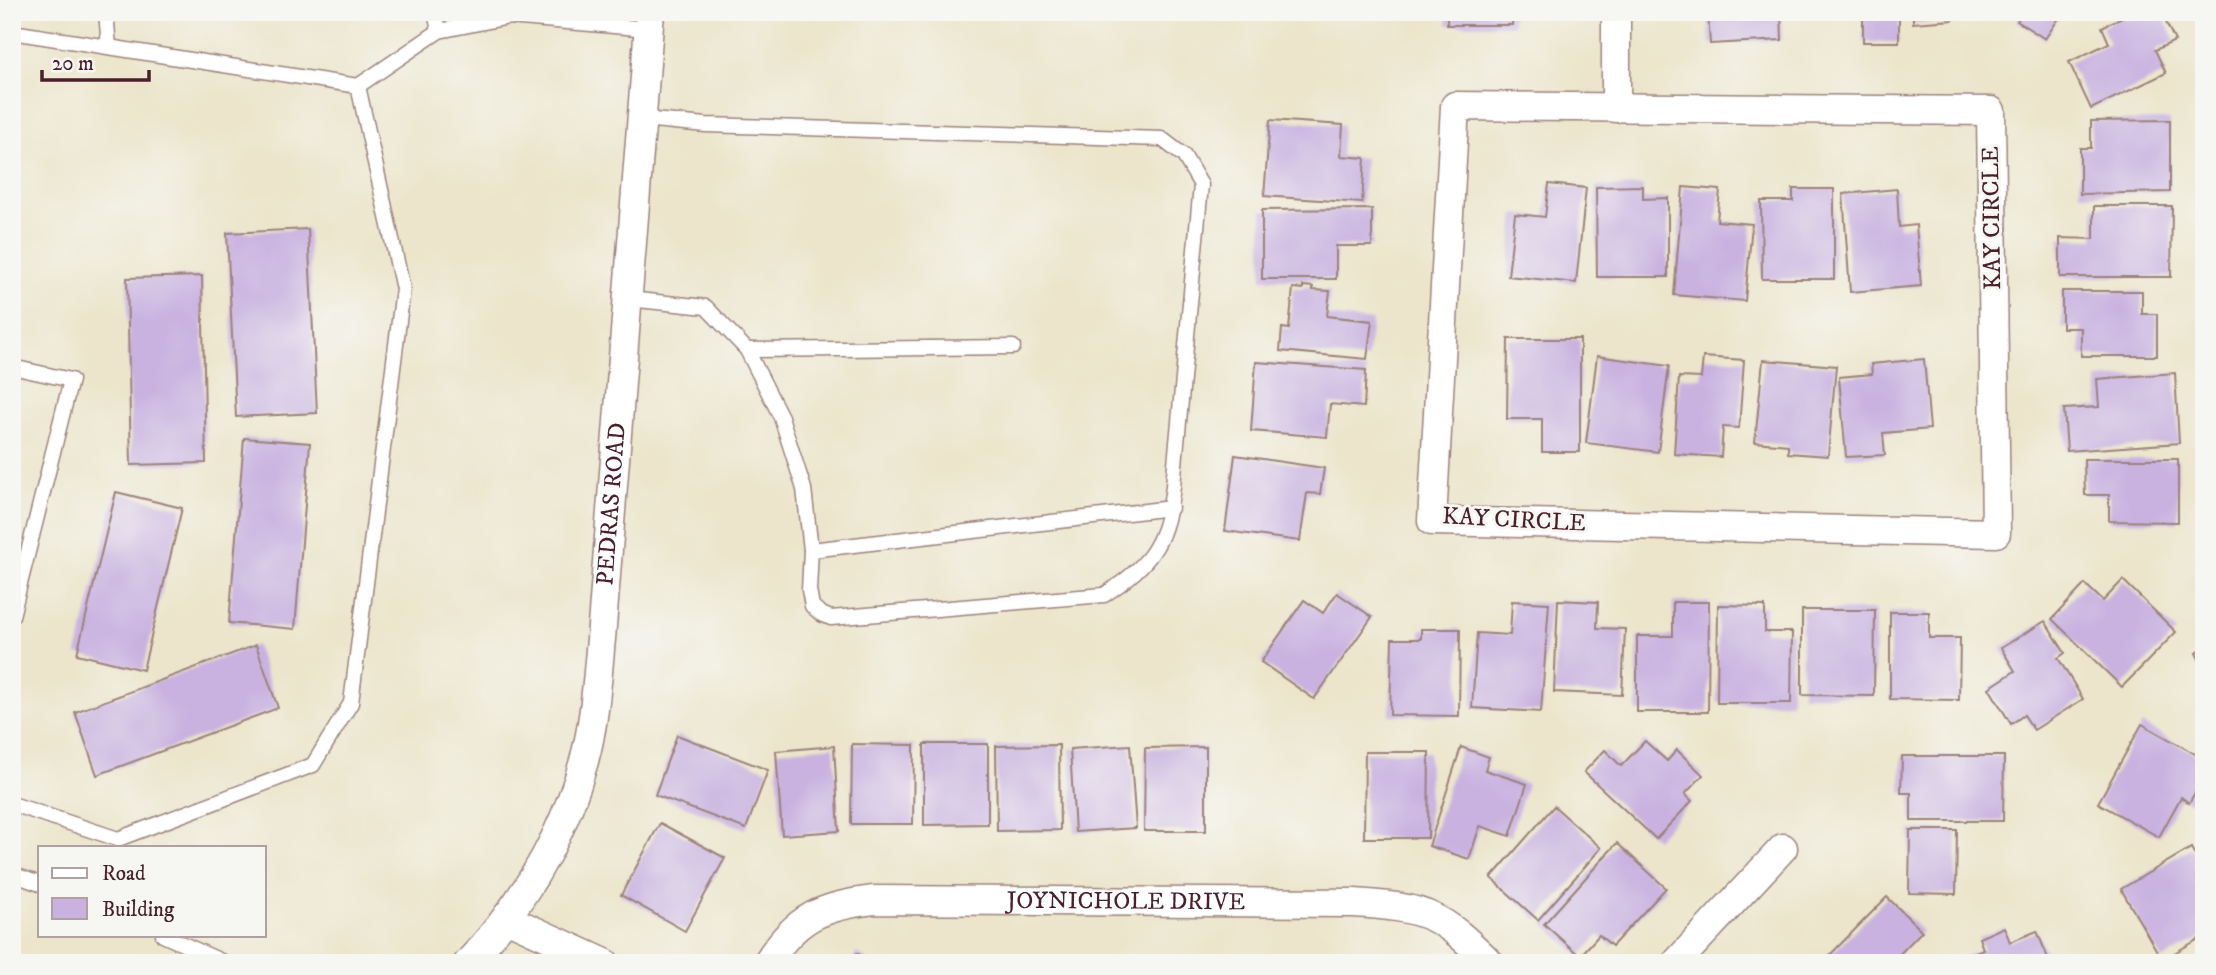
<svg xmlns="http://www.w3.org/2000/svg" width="2216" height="975" font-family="'IM FELL DW Pica',serif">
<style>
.building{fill:#c9b2e0}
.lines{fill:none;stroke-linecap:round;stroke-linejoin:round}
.lane-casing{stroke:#9b827b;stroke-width:17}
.street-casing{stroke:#9b827b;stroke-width:31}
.lane{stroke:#fff;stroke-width:14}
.street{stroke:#fff;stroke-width:28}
.labels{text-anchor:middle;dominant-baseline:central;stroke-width:6;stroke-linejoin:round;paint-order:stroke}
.street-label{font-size:24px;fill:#4a1f2b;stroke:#f6f6f2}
</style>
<rect width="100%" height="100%" fill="#f6f6f2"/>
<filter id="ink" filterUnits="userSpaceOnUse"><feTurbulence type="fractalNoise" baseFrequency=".0143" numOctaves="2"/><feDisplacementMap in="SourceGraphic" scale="14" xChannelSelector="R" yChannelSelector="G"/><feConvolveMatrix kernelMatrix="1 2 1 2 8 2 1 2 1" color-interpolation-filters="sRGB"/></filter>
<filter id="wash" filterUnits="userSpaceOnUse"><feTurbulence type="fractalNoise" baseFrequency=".00686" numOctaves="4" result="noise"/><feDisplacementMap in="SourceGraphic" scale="28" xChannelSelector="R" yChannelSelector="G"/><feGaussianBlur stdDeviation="1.57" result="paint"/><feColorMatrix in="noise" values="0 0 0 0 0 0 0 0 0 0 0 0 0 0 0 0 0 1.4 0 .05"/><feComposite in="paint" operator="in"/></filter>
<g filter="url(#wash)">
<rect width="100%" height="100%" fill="#ece5cb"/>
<g id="blocks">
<g class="building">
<path d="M1447,12H1513L1512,25H1447Z"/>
<path d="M1708,12H1781L1782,40L1710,44Z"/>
<rect x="1863" y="12" width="36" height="30"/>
<path d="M1913,12H1952L1953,20L1913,23Z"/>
<path d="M2022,12H2063L2045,39L2017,21Z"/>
<path d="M2132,12H2161L2175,41L2155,50L2166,73L2091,109L2069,62L2109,43L2102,27Z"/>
<path d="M1270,120L1343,125L1341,156L1365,158L1362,203L1264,196Z"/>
<path d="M2170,120V192L2080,194V148H2091V121Z"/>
<path d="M1549,184L1586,188L1576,283L1508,276L1515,214L1545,217Z"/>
<path d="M1643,186V199L1668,198V277H1597L1596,187Z"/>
<path d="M1683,187L1720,190L1717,221L1752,224L1745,301L1674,295Z"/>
<path d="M1793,189H1834V279H1762L1761,201H1793Z"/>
<path d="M1897,189L1899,227L1916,225L1921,286L1850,292L1843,194Z"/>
<path d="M2094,206H2172L2171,277H2060V238L2094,239Z"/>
<path d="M1372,209V246H1336V279H1262V210Z"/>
<path d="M308,229L317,413L236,417L227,233Z"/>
<path d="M202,276L206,463L131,465L127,278Z"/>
<path d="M1303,286L1313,287V290L1330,291L1327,316L1372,321L1367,359L1280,351L1282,328L1289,329L1293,288L1303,289Z"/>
<path d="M2062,291H2142V314H2157V356H2081V328H2062Z"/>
<path d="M1508,339H1580V452H1542V419H1507Z"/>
<path d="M1597,356L1669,366L1658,452L1586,443Z"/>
<path d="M1703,357L1744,360L1739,428L1723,427L1721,457L1674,454L1679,377L1701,378Z"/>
<path d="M1924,359L1930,429L1883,433L1885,455L1846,457L1839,377L1872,374L1871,364Z"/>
<path d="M1763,360L1836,366L1828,456L1788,453V445L1755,442Z"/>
<path d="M1256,362L1366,370L1364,407L1330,404L1327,437L1251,431Z"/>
<path d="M2175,373L2179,443L2067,451L2064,409L2099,407L2097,379Z"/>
<path d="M244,438L310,443L295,629L229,623Z"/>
<path d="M1235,455L1324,468L1320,494L1307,493L1300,541L1225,531Z"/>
<path d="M2084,459H2178V522L2109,521V495H2085Z"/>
<path d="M116,492L182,508L143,670L77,654Z"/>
<path d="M2123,580L2176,632L2122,687L2052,619L2085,584L2103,601Z"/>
<path d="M1337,593L1372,617L1314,699L1261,662L1304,600L1323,613Z"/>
<path d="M1558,600L1598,602L1597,628L1625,629L1622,695L1554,692Z"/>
<path d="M1512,601L1549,603L1541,712L1472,708L1477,633L1510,635Z"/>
<path d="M1673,602H1709L1708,712H1637V636H1673Z"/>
<path d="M1718,605L1765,606V632H1792L1791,703H1717Z"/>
<path d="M1802,610H1875L1874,696L1802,695Z"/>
<path d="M1890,612H1929V638H1960L1959,700L1890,699Z"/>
<path d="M2045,621L2065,653L2058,658L2083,699L2034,730L2024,715L2011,724L1989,688L2015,671L2001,648Z"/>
<path d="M1421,629H1460L1459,716L1390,715L1392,639H1421Z"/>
<path d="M256,645L278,708L97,775L75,712Z"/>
<path d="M2204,649V669L2196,653Z"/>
<path d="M2142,724L2204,759V777L2189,803L2181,797L2159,837L2098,803Z"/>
<path d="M677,735L768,770L746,829L655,795Z"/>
<path d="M1645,741L1667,761L1677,750L1703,775L1685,794L1692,801L1656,839L1584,772L1605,750L1621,766Z"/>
<path d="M852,744L914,745L913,824H851Z"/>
<path d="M924,744H988V824L924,825Z"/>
<path d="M1059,745L1060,830L997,831L996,746Z"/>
<path d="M1130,745L1136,828L1075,832L1070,749Z"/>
<path d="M834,746L839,831L782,835L776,751Z"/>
<path d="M1206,747V831H1144L1145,748Z"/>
<path d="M1461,747L1489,757L1485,770L1527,784L1510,836L1480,826L1469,859L1429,846Z"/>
<path d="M1365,752H1429L1428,838H1364Z"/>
<path d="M1902,756H2004L2003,821H1911V793H1901Z"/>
<path d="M1554,806L1601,848L1538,920L1491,878Z"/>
<path d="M660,823L725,858L685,931L621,895Z"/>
<path d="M1910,830H1957L1956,894L1909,893Z"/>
<path d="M1617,843L1666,888L1612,946L1599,935L1580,956L1544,924Z"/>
<path d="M2191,848L2204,871V936L2162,960L2121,889Z"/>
<path d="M1887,897L1922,931L1891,963H1822Z"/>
<path d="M2004,927L2010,942L2037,931L2050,963H1950L1983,949L1979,938Z"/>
<path d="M857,953L872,963H850Z"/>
</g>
</g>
</g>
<g filter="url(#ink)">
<use href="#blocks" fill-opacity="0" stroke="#9b827b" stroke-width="2"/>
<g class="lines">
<defs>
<g id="lane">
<path d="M106,12L109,47"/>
<path d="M435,12L439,31"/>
<path d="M12,32L358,86L439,31L509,17L649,29"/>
<path d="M628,299L706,307L747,350L781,417L804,489L811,550L809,590L812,606L821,614L831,618L1104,595C1151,565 1167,542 1173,486L1201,185L1184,156L1162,139L706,125L642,119"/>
<path d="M747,350L1013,347"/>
<path d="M12,367L71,380L12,616"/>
<path d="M811,550L1171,508"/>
<path d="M12,804L118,839L313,765L351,703L403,289L358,86"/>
<path d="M12,874L40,884"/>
<path d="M163,935L225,963"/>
</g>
<g id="street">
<path d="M1616,12V108"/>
<path d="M1455,106L1991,111L1996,533L1432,521Z"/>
<path d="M506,918L605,963"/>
<path id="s1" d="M468,963C522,905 563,838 584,761C595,721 597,680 601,639L650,12"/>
<path id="s2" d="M767,963C796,917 822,906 874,900L1354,903C1381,905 1410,906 1434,918C1455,928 1473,947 1490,963"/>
<path d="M1676,963L1783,848"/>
</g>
</defs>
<use href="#lane" class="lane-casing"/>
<use href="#street" class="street-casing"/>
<use href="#lane" class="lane"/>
<use href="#street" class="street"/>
</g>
</g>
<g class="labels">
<g class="street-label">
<text transform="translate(1992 218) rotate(-91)">KAY CIRCLE</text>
<text stroke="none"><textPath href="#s1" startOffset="494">PEDRAS ROAD</textPath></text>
<text transform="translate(1514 520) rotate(3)">KAY CIRCLE</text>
<text stroke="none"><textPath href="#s2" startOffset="382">JOYNICHOLE DRIVE</textPath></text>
</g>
</g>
<rect width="2216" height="975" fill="none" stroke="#f6f6f2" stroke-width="42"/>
<rect x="38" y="846" width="228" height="91" fill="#f6f6f2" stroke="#b1a0a2" stroke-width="2"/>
<rect x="52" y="868" width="35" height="10" fill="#ffffff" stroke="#b1a0a2" stroke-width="2"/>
<text x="102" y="880" font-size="21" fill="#4a1f2b">Road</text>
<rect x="52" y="898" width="35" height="21" fill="#c9b2e0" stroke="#b1a0a2" stroke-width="2"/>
<text x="102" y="916" font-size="21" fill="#4a1f2b">Building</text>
<path d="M42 70v10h107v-10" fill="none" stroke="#4a1f2b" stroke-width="3.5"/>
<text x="52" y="70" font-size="21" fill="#4a1f2b" stroke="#f6f6f2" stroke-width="5" paint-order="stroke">20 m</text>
</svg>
